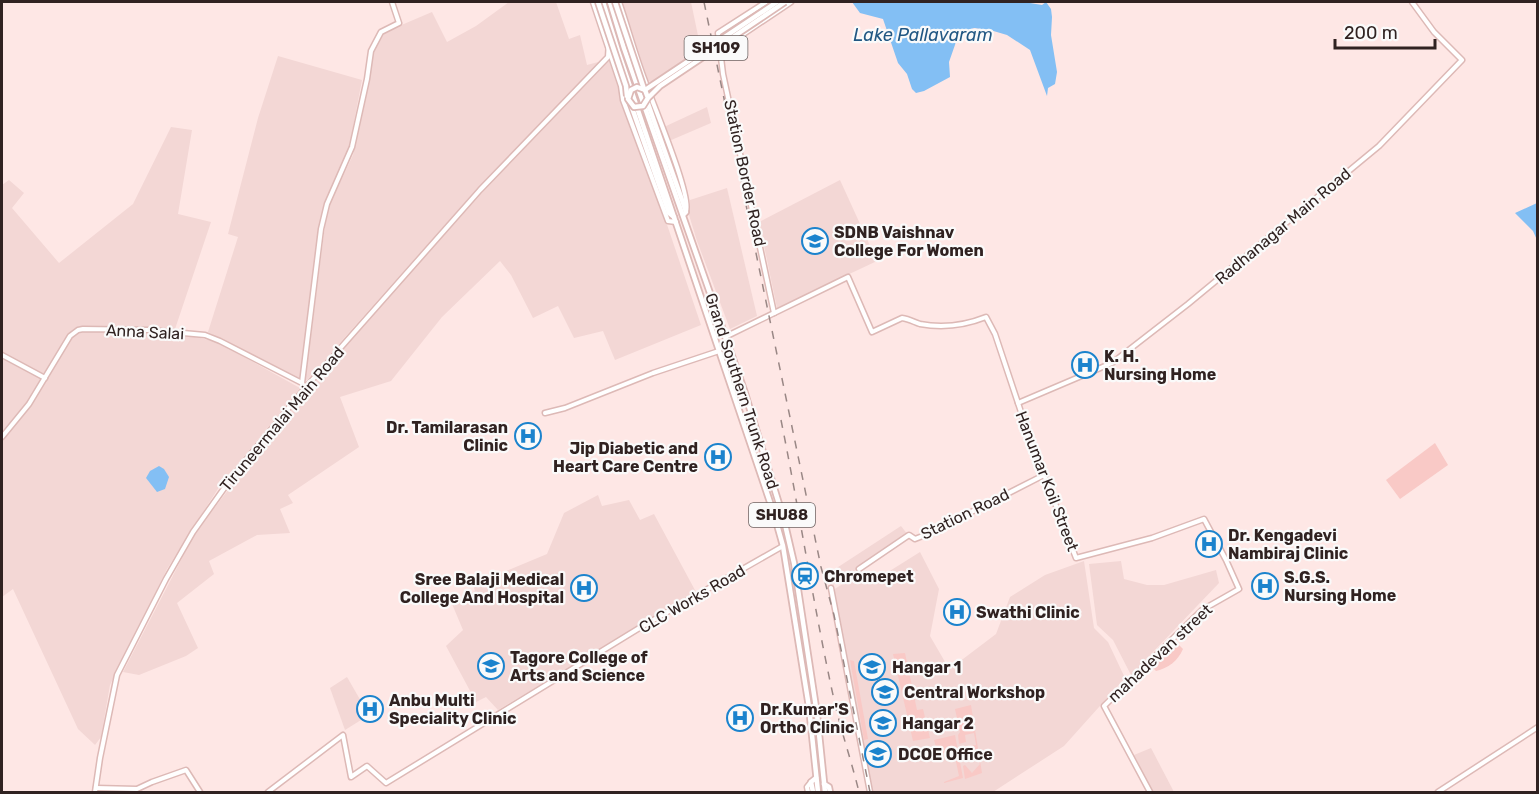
<svg xmlns="http://www.w3.org/2000/svg" width="1539" height="794" font-family="Rubik,sans-serif">
<style>
.built{fill:#f3d7d5}
.green{fill:#f9c9c6}
.water{fill:#83bff4}
.lines{fill:none;stroke-linecap:round;stroke-linejoin:round}
.tertiary-casing{stroke:#ddb9b6;stroke-width:7}
.secondary-casing{stroke:#ddb9b6;stroke-width:7}
.primary-casing{stroke:#ddb9b6;stroke-width:8}
.tertiary{stroke:#fff;stroke-width:4}
.secondary{stroke:#fff;stroke-width:4}
.primary{stroke:#fff;stroke-width:4.5}
.rail{stroke:#998785;stroke-width:1.5;stroke-dasharray:8 8;stroke-linecap:butt}
.primary-bridge-casing{stroke:#ddb9b6;stroke-width:8;stroke-linecap:butt}
.primary-bridge{stroke:#fff;stroke-width:4.5}
.labels{text-anchor:middle;dominant-baseline:central;stroke-width:4.5;stroke-linejoin:round;paint-order:stroke}
.shield{fill:#fafafa;stroke:#6d6362;stroke-width:1.5}
.shield-label{font-size:15px;font-weight:bold;fill:#302221}
.street-label{font-size:16px;fill:#302221;stroke:#fafafa}
.poi-label{font-size:16px;font-weight:bold;fill:#302221;stroke:#fafafa;text-anchor:start}
.water-label{font-size:18px;font-style:italic;fill:#215783;stroke:#fafafa}
</style>
<rect width="100%" height="100%" fill="#fee7e5"/>
<g class="built">
<path d="M509,2H556L569,39L580,35L587,65L602,61L475,191L305,382L327,210L353,155L374,51L385,32L432,12L447,42L476,26Z"/>
<path d="M620,2H691L701,50L652,82L645,81Z"/>
<path d="M278,56L362,80L349,148L321,216L300,380L208,332L238,237L228,234L258,118Z"/>
<path d="M611,59L701,325L615,360L603,331L574,338L558,306L533,318L511,275L500,261L442,317L391,381L340,397L359,447L288,495L293,503L280,509L290,533L257,535L209,561L214,574L177,603L198,648L186,656L139,675L123,672L195,533L309,385L482,193Z"/>
<path d="M707,107L711,123L669,141L664,127Z"/>
<path d="M171,127L192,130L178,214L211,222L174,332L217,342L300,388L221,484L167,569L110,685L101,737L95,745L78,729L13,589L2,597V185L9,180L24,193L12,208L59,263L133,204Z"/>
<path d="M840,180L877,261L777,308L759,222Z"/>
<path d="M727,188L757,316L730,329L697,241L689,215L690,200Z"/>
<path d="M598,495L602,506L629,500L640,520L654,514L696,592L498,710L486,697L476,702L446,646L463,630L452,604L475,591L473,585L547,554L564,513Z"/>
<path d="M901,526L908,535L833,585L829,573Z"/>
<path d="M920,552L939,589L930,636L948,667L963,659L996,634L1010,597L1045,575L1084,561L1094,628L1108,642L1125,678L1064,746L993,792H873L833,590L862,572L869,584Z"/>
<path d="M1121,561L1124,579L1147,585H1164L1216,570L1219,583L1131,675L1113,640L1097,625L1089,564Z"/>
<path d="M347,677L369,715L345,730L330,688Z"/>
<path d="M1151,748L1174,792H1153L1134,755Z"/>
</g>
<g class="green">
<path d="M1435,443L1448,465L1400,499L1386,480Z"/>
<path d="M1174,640L1183,649C1178,661 1168,668 1156,671L1150,665Z"/>
<path d="M905,653L917,710L923,709L930,738L913,741L893,654Z"/>
<path d="M850,660L854,661L868,739L864,740Z"/>
<path d="M971,705L982,773L965,779L963,766L965,765L972,773L980,764L974,755L970,753V746L976,745L974,733L965,735L966,742L959,744L958,735L960,732L955,709Z"/>
<path d="M955,735L963,778L944,783V782L959,776L954,752L938,754L934,740Z"/>
</g>
<g class="water">
<path d="M852,2H1024L1042,5L1046,2L1051,9L1052,17L1051,35L1057,72L1055,84L1048,88L1047,96L1030,50L1007,35L990,30L974,28L968,30L956,42L949,62L950,77L924,91L916,93L912,89L907,74L898,63L883,19L860,13Z"/>
<path d="M1537,203V240L1533,231L1515,213Z"/>
<path d="M159,466L164,469L169,477L165,489L157,492L146,478L150,471Z"/>
</g>
<g class="lines">
<defs>
<g id="tertiary">
<path d="M593,2L621,86L623,100L668,221L676,222"/>
<path d="M619,2C628,28 635,55 645,81C652,102 692,196 686,211"/>
<path d="M766,2L718,33L723,74L774,313"/>
<path d="M721,49L791,2"/>
<path d="M725,337L848,277L872,332L902,318C909,319 914,322 920,324C942,328 966,325 986,317L995,334L1027,430L1076,558L1152,538L1204,519L1226,560L1239,589L1202,610L1104,706L1150,792"/>
<path d="M2,355L45,378"/>
<path d="M302,383L321,229L327,204L352,147L367,79L371,51L381,32L399,23L392,2"/>
<path d="M1018,403L1112,363L1188,304L1379,146L1462,60L1434,32L1412,2"/>
<path d="M545,413L565,408L653,373L719,351"/>
<path d="M2,437L29,404L70,336L78,330L83,329L150,330L205,335L220,341L302,383L305,388"/>
<path d="M859,569L909,535L915,539L930,533L1044,475"/>
<path d="M831,588L870,792"/>
<path d="M96,788L137,789L152,782L186,770L200,792"/>
<path d="M268,792L343,735L351,777L367,766L386,783L641,627L783,546"/>
<path d="M808,792L807,787L811,782"/>
<path d="M1438,792L1538,727"/>
</g>
<path id="secondary" d="M95,792L100,758L117,675L166,579L193,532L235,473L305,388L480,190L608,57L609,41"/>
<g id="primary">
<path d="M603,2L618,51L774,514L783,546L809,707L818,792"/>
<path d="M610,2L624,48L744,390L784,520L794,563L817,714L825,792"/>
<path d="M647,101L682,200L686,212L683,215"/>
<path d="M631,105L669,213L674,217"/>
<path d="M824,784L829,787L830,792"/>
<path d="M813,792L811,782L816,778"/>
</g>
</defs>
<use href="#tertiary" class="tertiary-casing"/>
<use href="#secondary" class="secondary-casing"/>
<use href="#primary" class="primary-casing"/>
<use href="#tertiary" class="tertiary"/>
<use href="#secondary" class="secondary"/>
<use href="#primary" class="primary"/>
<g class="rail">
<path d="M704,2L821,567L834,615L870,792"/>
<path d="M781,420C800,514 814,610 835,704C842,734 852,763 859,792"/>
</g>
<defs>
<g id="primary-bridge">
<path d="M598,2L626,86L627,96"/>
<path d="M615,2L644,89"/>
<path d="M645,90L777,2"/>
<path d="M648,98L645,90L637,87L631,90L628,99L634,107L643,106L648,98L660,86L785,2"/>
</g>
</defs>
<use href="#primary-bridge" class="primary-bridge-casing"/>
<use href="#primary-bridge" class="primary-bridge"/>
</g>
<defs>
<symbol id="university-ring" viewBox="-11 -11 22 22"><circle r="9.5" fill="#fafafa" stroke="#1b83cd" stroke-width="1.5"/><path d="M0-5L7-2L0 1L-7-2ZM-4 1L0 2.5L4 1V4Q0 6-4 4Z" fill="#1b83cd"/></symbol>
<symbol id="hospital-ring" viewBox="-11 -11 22 22"><circle r="9.5" fill="#fafafa" stroke="#1b83cd" stroke-width="1.5"/><path d="M-5-5h3v3.5h4V-5h3V5h-3V1.5h-4V5h-3Z" fill="#1b83cd"/></symbol>
<symbol id="station-ring" viewBox="-11 -11 22 22"><circle r="9.5" fill="#fafafa" stroke="#1b83cd" stroke-width="1.5"/><path d="M-3-6H3Q5-6 5-4V2Q5 4 3 4L4.5 6H3L1.5 4h-3L-3 6H-4.5L-3 4Q-5 4-5 2V-4Q-5-6-3-6ZM-3.5-4v3h7v-3ZM-3.5 1v1.5H-2V1ZM2 1v1.5H3.5V1Z" fill="#1b83cd"/></symbol>
</defs>
<g fill-rule="evenodd">
<use href="#university-ring" x="800" y="226" width="30" height="30"/>
<use href="#hospital-ring" x="1070" y="350" width="30" height="30"/>
<use href="#hospital-ring" x="513" y="421" width="30" height="30"/>
<use href="#hospital-ring" x="703" y="442" width="30" height="30"/>
<use href="#hospital-ring" x="1194" y="529" width="30" height="30"/>
<use href="#station-ring" x="790" y="561" width="30" height="30"/>
<use href="#hospital-ring" x="1250" y="571" width="30" height="30"/>
<use href="#hospital-ring" x="569" y="573" width="30" height="30"/>
<use href="#hospital-ring" x="942" y="597" width="30" height="30"/>
<use href="#university-ring" x="476" y="651" width="30" height="30"/>
<use href="#university-ring" x="857" y="652" width="30" height="30"/>
<use href="#university-ring" x="870" y="677" width="30" height="30"/>
<use href="#hospital-ring" x="355" y="694" width="30" height="30"/>
<use href="#hospital-ring" x="725" y="703" width="30" height="30"/>
<use href="#university-ring" x="868" y="708" width="30" height="30"/>
<use href="#university-ring" x="863" y="739" width="30" height="30"/>
</g>
<g class="labels">
<g class="shield">
<rect x="684.5" y="36" width="63" height="24" rx="4.5"/>
<rect x="749" y="503" width="66" height="24" rx="4.5"/>
</g>
<g class="shield-label">
<text x="716" y="48">SH109</text>
<text x="782" y="515">SHU88</text>
</g>
<g class="street-label">
<text transform="translate(745 173) rotate(78)">Station Border Road</text>
<text transform="translate(1283 226) rotate(-40)">Radhanagar Main Road</text>
<text transform="translate(145 332) rotate(3)">Anna Salai</text>
<text transform="translate(742 391) rotate(72)">Grand Southern Trunk Road</text>
<text transform="translate(282 419) rotate(-50)">Tiruneermalai Main Road</text>
<text transform="translate(1047 481) rotate(69)">Hanumar Koil Street</text>
<text transform="translate(965 514) rotate(-26)">Station Road</text>
<text transform="translate(692 599) rotate(-30)">CLC Works Road</text>
<text transform="translate(1160 653) rotate(-43)">mahadevan street</text>
</g>
<g class="poi-label">
<text x="834" y="232">SDNB Vaishnav<tspan x="834" dy="18">College For Women</tspan></text>
<text x="1104" y="356">K. H.<tspan x="1104" dy="18">Nursing Home</tspan></text>
<text x="508" y="427" text-anchor="end">Dr. Tamilarasan<tspan x="508" dy="18">Clinic</tspan></text>
<text x="698" y="448" text-anchor="end">Jip Diabetic and<tspan x="698" dy="18">Heart Care Centre</tspan></text>
<text x="1228" y="535">Dr. Kengadevi<tspan x="1228" dy="18">Nambiraj Clinic</tspan></text>
<text x="824" y="576">Chromepet</text>
<text x="1284" y="577">S.G.S.<tspan x="1284" dy="18">Nursing Home</tspan></text>
<text x="564" y="579" text-anchor="end">Sree Balaji Medical<tspan x="564" dy="18">College And Hospital</tspan></text>
<text x="976" y="612">Swathi Clinic</text>
<text x="510" y="657">Tagore College of<tspan x="510" dy="18">Arts and Science</tspan></text>
<text x="892" y="667">Hangar 1</text>
<text x="904" y="692">Central Workshop</text>
<text x="389" y="700">Anbu Multi<tspan x="389" dy="18">Speciality Clinic</tspan></text>
<text x="760" y="709">Dr.Kumar'S<tspan x="760" dy="18">Ortho Clinic</tspan></text>
<text x="902" y="723">Hangar 2</text>
<text x="898" y="754">DCOE Office</text>
</g>
<g class="water-label">
<text x="923" y="35">Lake Pallavaram</text>
</g>
</g>
<rect width="1539" height="794" fill="none" stroke="#302221" stroke-width="6"/>
<path d="M1335 39v9h100v-9" fill="none" stroke="#302221" stroke-width="3"/>
<text x="1344" y="39" font-size="18" fill="#302221" stroke="#fafafa" stroke-width="4.5" paint-order="stroke">200 m</text>
</svg>
